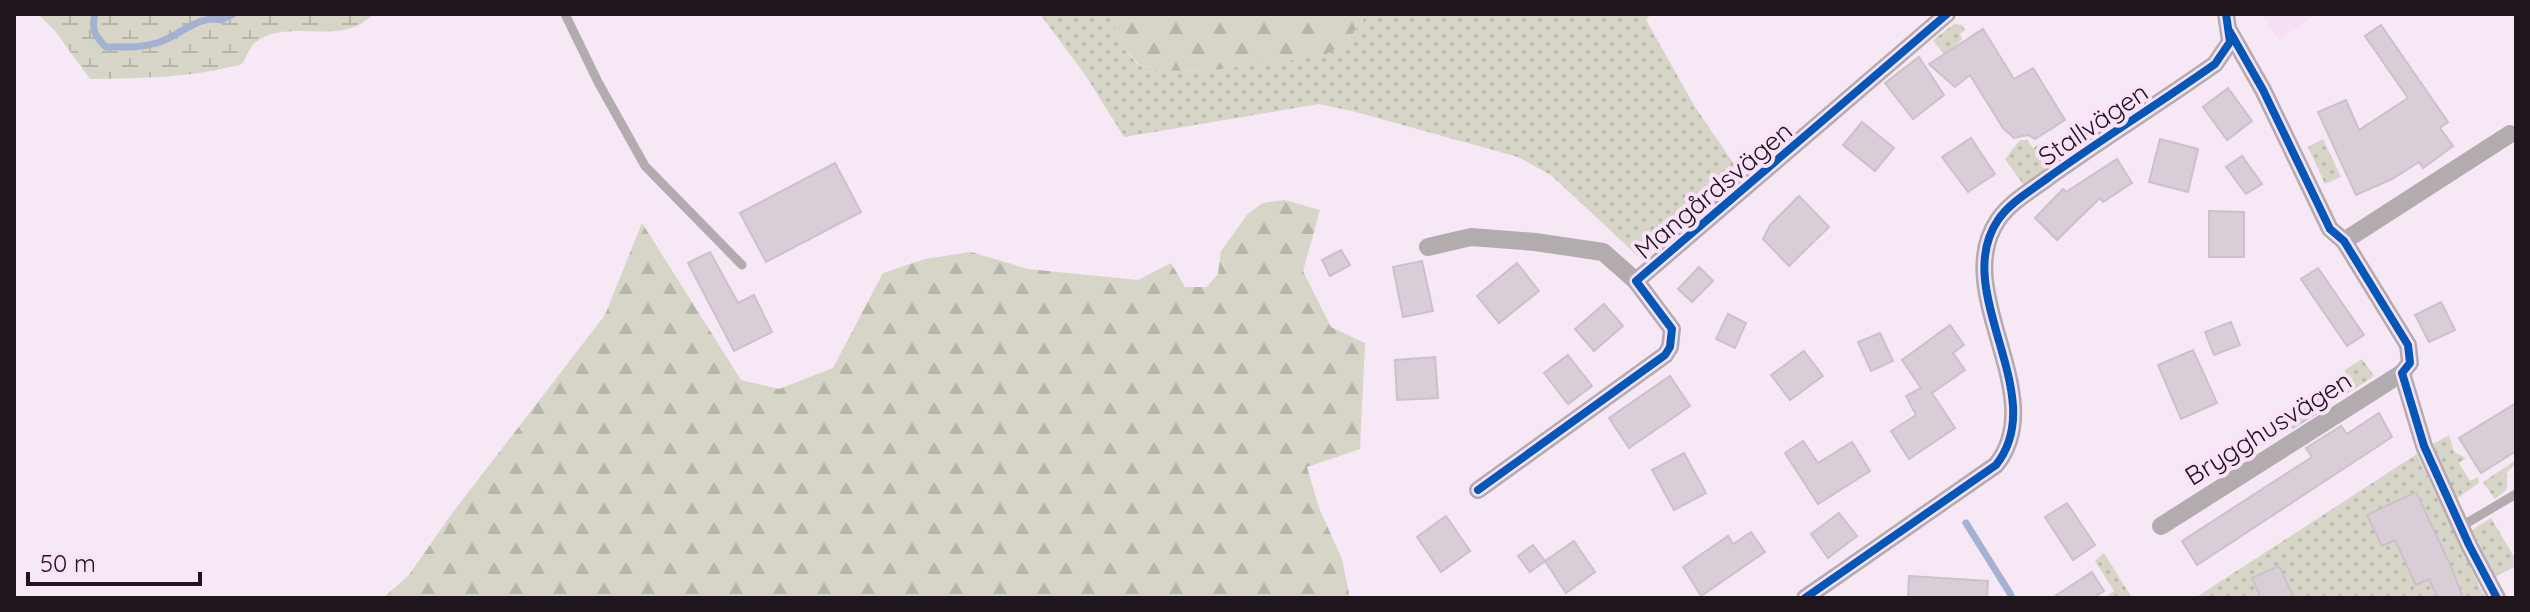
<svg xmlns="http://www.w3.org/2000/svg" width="2530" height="612" font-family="Quicksand,sans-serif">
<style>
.built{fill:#f7dff4}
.grass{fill:url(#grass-dots)}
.forest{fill:url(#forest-firs)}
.wetland{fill:url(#wetland-marsh)}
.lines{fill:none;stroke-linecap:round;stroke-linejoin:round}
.stream{stroke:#a5b1d1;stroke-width:7}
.building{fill:#d9ced8;stroke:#ccc0cb;stroke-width:2}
.service{stroke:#b2acae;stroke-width:9}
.minor{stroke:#b2acae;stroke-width:18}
.cycleway-casing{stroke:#fce2f9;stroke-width:13}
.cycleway{stroke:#0057b8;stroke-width:8}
.labels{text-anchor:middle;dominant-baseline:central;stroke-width:8;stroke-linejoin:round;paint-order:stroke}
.street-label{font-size:26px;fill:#1e151d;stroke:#fce2f9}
</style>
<defs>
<pattern id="grass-dots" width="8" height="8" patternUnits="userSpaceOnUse" patternTransform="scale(2)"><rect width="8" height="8" fill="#d6d5c8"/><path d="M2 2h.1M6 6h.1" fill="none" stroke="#b7b6ab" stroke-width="1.8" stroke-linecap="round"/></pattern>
<pattern id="forest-firs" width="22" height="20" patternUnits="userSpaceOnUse" patternTransform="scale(2)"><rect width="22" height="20" fill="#d6d5c8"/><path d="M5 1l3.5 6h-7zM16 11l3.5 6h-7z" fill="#b7b6ab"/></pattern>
<pattern id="wetland-marsh" width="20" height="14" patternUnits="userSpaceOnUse" patternTransform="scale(2)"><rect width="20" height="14" fill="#d6d5c8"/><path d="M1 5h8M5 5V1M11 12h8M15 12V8" fill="none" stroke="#b7b6ab"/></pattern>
</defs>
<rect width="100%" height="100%" fill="#f6e8f5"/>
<path class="built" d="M2261,14H2317L2279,40Z"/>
<g class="grass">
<path d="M1040,14H1110L1122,45L1137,64L1165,71L1214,70L1325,55L1346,43L1367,14H1651L1646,20L1695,107L1745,180L1640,258L1551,175L1518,157L1356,112L1319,104L1124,137L1086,76Z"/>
<path d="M1954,24L1962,25L1965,30L1960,34L1962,39L1945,56L1933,40Z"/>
<path d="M2323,139L2341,177L2325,184L2308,147Z"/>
<path d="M2020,140H2027L2033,148L2039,144L2050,160V169L2025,187L2005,159Z"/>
<path d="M2362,359L2374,376L2344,396L2345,370Z"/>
<path d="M2449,435L2454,452L2466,458L2459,463L2470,481L2478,477L2479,483L2459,497H2456L2433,444Z"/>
<path d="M2417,454L2485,598H2195Z"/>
<path d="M2516,460V464L2507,472V489L2495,499L2483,482Z"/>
<path d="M2491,518L2516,560V566L2495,577L2472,530Z"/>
<path d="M2104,553L2132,598H2104L2114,591L2095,561Z"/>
</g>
<g class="forest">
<path d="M1110,14H1367L1346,43L1325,55L1214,70L1165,71L1138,64L1122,45Z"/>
<path d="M1285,200L1320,210L1303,271L1331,327L1365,343L1360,449L1307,467L1319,508L1342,559L1350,598H383L409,575L453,512L605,315L642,223L741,380L779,389L833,368L883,273L925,259L971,252L1028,269L1138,280L1171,263L1185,287H1207L1218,274L1221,251L1247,215L1262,203Z"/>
</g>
<path class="wetland" d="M38,14H373C343,48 289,17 256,42C250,46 246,58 242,64C193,78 142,78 90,79L55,31Z"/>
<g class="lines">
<g class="stream">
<path d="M95,14C91,29 95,36 106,47C123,47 140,48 157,43C178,37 199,14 221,20L233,14"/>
<path d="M1966,523L2011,595"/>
</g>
</g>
<g class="building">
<path d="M2381,25L2448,122L2440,128L2453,146L2423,168L2419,162L2392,179L2356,195L2318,112L2346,100L2359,130L2408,98L2365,36Z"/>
<path d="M1983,29L2014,79L2033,68L2065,120L2035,139L2028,135L2014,138L2003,128L1970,75L1955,87L1929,64Z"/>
<path d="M1919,57L1944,95L1913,119L1885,83Z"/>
<path d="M2228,88L2252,121L2227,140L2203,107Z"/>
<path d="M1862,122L1894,148L1875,171L1843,145Z"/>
<path d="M1971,138L1995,174L1968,192L1942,157Z"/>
<path d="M2160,139L2198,149L2188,192L2149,182Z"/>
<path d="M2242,156L2262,184L2246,194L2226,167Z"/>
<path d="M2117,159L2132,183L2103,202L2100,198L2057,240L2035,218L2063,189L2066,192Z"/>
<path d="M835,163L861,212L766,262L740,213Z"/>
<path d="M1799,196L1829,227L1789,266L1763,239L1770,225Z"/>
<path d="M2209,211L2244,212V257H2209Z"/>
<path d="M1341,250L1350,265L1330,276L1322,260Z"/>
<path d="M710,252L738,303L754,295L772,332L734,351L688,263Z"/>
<path d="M1422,261L1433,311L1403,317L1393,267Z"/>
<path d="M1517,263L1539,291L1499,323L1477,296Z"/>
<path d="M1699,267L1713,281L1692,302L1678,289Z"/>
<path d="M2318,268L2364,335L2347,346L2301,279Z"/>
<path d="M2441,302L2455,330L2429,342L2415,315Z"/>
<path d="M1604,304L1623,326L1594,351L1575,329Z"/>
<path d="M1728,314L1746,323L1735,348L1716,339Z"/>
<path d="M2231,322L2240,345L2214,355L2205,332Z"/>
<path d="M1950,325L1964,345L1953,353L1965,370L1932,393L1955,428L1909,459L1891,431L1916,415L1906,396L1921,388L1902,360Z"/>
<path d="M1880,333L1893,361L1871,371L1858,342Z"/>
<path d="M2193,350L2217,403L2181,419L2158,365Z"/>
<path d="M1804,351L1823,376L1790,400L1771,375Z"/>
<path d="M1568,355L1592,386L1568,404L1544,373Z"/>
<path d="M1435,357L1438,398L1397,400L1395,360Z"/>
<path d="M1670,376L1690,406L1629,448L1609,418Z"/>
<path d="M2322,397L2328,406L2293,428L2287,420Z"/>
<path d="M2516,403V451L2481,473L2459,438Z"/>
<path d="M2379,413L2392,437L2197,565L2182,541L2312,457L2306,448L2341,426L2347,434Z"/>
<path d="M1803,441L1818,463L1852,442L1870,471L1818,504L1785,453Z"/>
<path d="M1684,453L1706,493L1674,510L1652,470Z"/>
<path d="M2416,492L2452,569L2463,598H2438L2429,579L2416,585L2395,540L2382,546L2367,515Z"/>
<path d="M2067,503L2095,545L2073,560L2045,517Z"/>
<path d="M1839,513L1857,536L1828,558L1811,534Z"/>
<path d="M1446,516L1470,551L1441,572L1417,537Z"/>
<path d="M1751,532L1765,552L1701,596L1683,567L1728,536L1733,544Z"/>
<path d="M1574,541L1595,572L1566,593L1545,561Z"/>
<path d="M1533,545L1545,561L1530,572L1518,556Z"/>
<path d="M2279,566L2294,598H2261L2252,578Z"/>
<path d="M2092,572L2104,591L2093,598H2052Z"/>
<path d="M1909,576L1988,581L1987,598H1908Z"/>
</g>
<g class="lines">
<g class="service">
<path d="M565,14L598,82L645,166L742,265"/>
<path d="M2460,527L2516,494"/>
</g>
<g class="minor">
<path d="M2230,32L2263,90L2330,229L2344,241L2408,345L2410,363L2402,373L2424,446L2469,545L2497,598"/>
<path d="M2344,241L2510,134"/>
<path d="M1428,247L1471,237L1535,242L1603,252L1636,281"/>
<path d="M1478,490L1665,355L1670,347L1672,329L1636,281L1947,14"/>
<path d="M2161,526L2402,373"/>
<path d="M1805,598L1996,465C2052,395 1949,292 1998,220C2010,202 2032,190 2049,177C2103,138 2160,103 2215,64L2230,42L2226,14"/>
</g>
<defs>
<g id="cycleway">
<path d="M2230,32L2263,90L2330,229L2344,241L2408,345L2410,363L2402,373L2424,446L2469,545L2497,598"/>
<path d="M1478,490L1665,355L1670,347L1672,329L1636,281L1947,14"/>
<path d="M1805,598L1996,465C2052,395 1949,292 1998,220C2010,202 2032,190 2049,177C2103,138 2160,103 2215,64L2230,42L2226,14"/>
</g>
</defs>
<use href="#cycleway" class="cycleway-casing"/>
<use href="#cycleway" class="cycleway"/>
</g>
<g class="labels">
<g class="street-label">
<text transform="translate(2093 124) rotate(-34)">Stallvägen</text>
<text transform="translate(1713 190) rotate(-40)">Mangårdsvägen</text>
<text transform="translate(2268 428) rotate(-32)">Brygghusvägen</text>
</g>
</g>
<rect width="2530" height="612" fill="none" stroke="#1e151d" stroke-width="32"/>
<path d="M28 572v12h172v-12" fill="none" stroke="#1e151d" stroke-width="4"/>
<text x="40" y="572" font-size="24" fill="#1e151d" stroke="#fce2f9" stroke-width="6" paint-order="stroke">50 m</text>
</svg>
